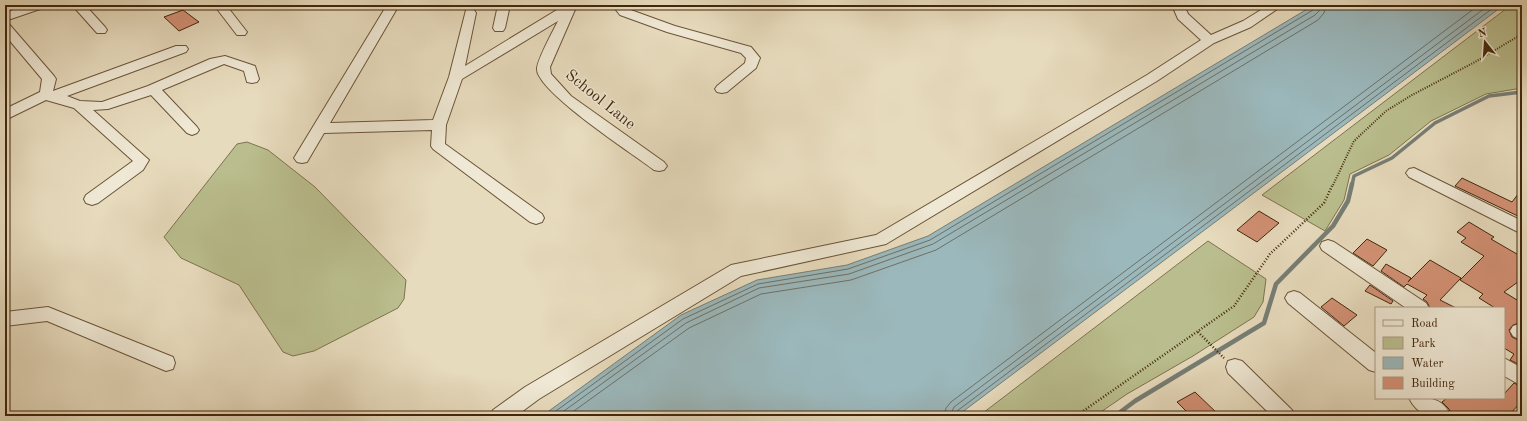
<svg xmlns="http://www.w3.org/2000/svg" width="1527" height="421" font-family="'Old Standard TT',serif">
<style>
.green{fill:#babe8e;stroke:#7e724c}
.water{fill:#9bb8bc;stroke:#777e75}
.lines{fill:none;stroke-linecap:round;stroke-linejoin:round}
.shore{stroke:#6e7064;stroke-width:1}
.stream-far1{stroke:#777e75;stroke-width:3.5}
.stream{stroke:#777e75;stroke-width:4.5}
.building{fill:#d39175;stroke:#42270b}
.minor-casing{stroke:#6b5438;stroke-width:2}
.path-far1{stroke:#42270b;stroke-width:2;stroke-dasharray:1 1.5;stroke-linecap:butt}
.path{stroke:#42270b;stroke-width:2.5;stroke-dasharray:1 2;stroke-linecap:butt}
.minor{fill:#efe8d4;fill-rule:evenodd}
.labels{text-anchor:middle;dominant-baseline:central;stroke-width:3;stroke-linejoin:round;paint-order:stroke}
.street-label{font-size:16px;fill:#42270b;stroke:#efe8d4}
</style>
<rect width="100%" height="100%" fill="#e7dbbd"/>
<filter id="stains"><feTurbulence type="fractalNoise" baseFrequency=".005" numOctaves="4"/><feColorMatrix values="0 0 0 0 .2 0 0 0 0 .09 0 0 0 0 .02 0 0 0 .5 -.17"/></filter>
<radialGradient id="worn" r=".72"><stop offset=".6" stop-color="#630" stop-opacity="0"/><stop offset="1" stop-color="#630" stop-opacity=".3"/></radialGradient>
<g class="green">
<path d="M1511,5H1522V88L1486,94L1431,121L1389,155L1350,174L1344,200L1325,231L1262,195Z"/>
<path d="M247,142L268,150L315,187L406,280L404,299L398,308L314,351L293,356L283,352L239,285L181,258L164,237L237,144Z"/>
<path d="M1208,241L1266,279L1263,302L1254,317L1193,356L1127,394L1095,416H979Z"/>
</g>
<path class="water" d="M1314,5H1504L957,416H542L681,315L757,280L847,265L928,236Z"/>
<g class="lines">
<g class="shore">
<path d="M549,416L683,319L758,284L848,269L930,240L1313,10L1315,5"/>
<path d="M557,416L686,323L759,288L849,274L933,244L1315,15L1319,11L1320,5"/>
<path d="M567,416L689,328L761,294L851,280L936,250L1318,20L1324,13L1326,5"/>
<path d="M944,416L946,408L951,402L1479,5"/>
<path d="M950,416L954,407L1489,5"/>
<path d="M955,416L957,411L1497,5"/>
</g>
<path class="stream-far1" d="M1352,185L1354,176L1392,158L1435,123L1489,96L1522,92"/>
<path class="stream" d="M1115,416L1135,401L1264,323L1276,284L1333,226L1348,201L1352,184"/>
</g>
<g class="building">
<path d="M183,10L199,22L179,31L164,17Z"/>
<path d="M1462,178L1512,202L1522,189V218L1455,186Z"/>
<path d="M1259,211L1279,223L1257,242L1237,230Z"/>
<path d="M1469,222L1494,237L1491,239L1522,257V279L1504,292L1522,303V323H1519L1513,325L1509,330L1512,337L1522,342V366L1510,360L1514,354L1504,348V308H1495L1479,298L1483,294L1460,280L1484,256L1461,242L1466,238L1457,232Z"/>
<path d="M1367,239L1387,250L1373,266L1353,253Z"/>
<path d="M1430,260L1461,278L1440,300L1456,308H1430L1427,302L1423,299L1427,295L1407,284L1404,287L1381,271L1386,264L1411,278L1408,282Z"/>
<path d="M1370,285L1393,301L1391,304L1365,291Z"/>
<path d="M1332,298L1357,315L1344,326L1321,307Z"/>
<path d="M1514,383L1522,387V401L1508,416H1452L1449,409L1442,402L1447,398H1504V394Z"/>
<path d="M1195,392L1220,416H1191L1177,402Z"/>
</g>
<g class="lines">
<defs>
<g id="minor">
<path d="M27,5H45L43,8L5,21V13Z"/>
<path d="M72,5H85L105,27L107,30L105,33H97Z"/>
<path d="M214,5H226L247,32L245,35H237Z"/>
<path d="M387,5H399L330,123L433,120L449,77L466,10H474L476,13L465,66L565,5H577L550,67L551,74L571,96L664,162L667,166L664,170L659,171L654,170C633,154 536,91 537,69C537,60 553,31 558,21L462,79L446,125L445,144L542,214L544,218L542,222L536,224L530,222L433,149L431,146L432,130L324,133L307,162L302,163L297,162L294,158Z"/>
<path d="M498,5H510L505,28L503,31H495L493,28Z"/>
<path d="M612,5H625L628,9L675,26L751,47L760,58L756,68L727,92L722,93L717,92L715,89L717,86L745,63L746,58L741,53L667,32L620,15Z"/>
<path d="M1172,5H1184L1188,14L1211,35L1243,21L1269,5H1283L1251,27L1214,43L1157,81L886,244L741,276L539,399L516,416H490L493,410L525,387L731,265L876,235L1147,75L1201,40L1178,19Z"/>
<path d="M5,23L9,24L54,76L56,79L53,91L176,46H186L188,49L186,52L67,96L80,101L102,102L148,86L210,59L225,56L255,66L259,79L257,82L252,83L247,82L244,71L224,64L162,90L197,127L199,130L197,133L192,135L187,133L151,95L108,109L93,110L149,160L143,170L98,203L92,205L86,203L84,199L86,195L133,161L74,108L46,100L5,120V109L40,92L42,79L5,35Z"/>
<path d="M1414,168L1522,221V234L1409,177L1406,173L1409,169Z"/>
<path d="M1328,240L1334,242L1426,303L1429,308H1406L1322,250L1320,246L1322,242Z"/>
<path d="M1294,291L1300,293L1376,353V372L1369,370L1288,303L1285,298L1288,293Z"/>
<path d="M48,307L173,357L175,363L173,369L166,371L47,321L5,326V312Z"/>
<path d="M1519,324L1522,325V341L1513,336L1510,331L1513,326Z"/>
<path d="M1504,358L1522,368V386L1504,376Z"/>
<path d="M1235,359L1242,361L1292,410L1295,416H1272L1228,373L1226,367L1228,361Z"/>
<path d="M1409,398C1428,398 1442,396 1451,416C1432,416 1419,418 1409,398Z"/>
</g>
</defs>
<use href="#minor" class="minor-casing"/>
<path class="path-far1" d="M1333,185L1354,141L1386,111L1412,95L1475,62L1522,34"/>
<g class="path">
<path d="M1198,332L1224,358"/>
<path d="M1076,416L1234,306L1270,254L1324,203L1333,184"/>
</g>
<use href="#minor" class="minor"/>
</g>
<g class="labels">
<g class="street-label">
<text transform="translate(600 100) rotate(39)">School Lane</text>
</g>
</g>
<rect width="1527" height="421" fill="none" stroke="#e7dbbd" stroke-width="20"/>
<rect x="6" y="6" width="1515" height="409" fill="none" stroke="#42270b" stroke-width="2"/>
<rect x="10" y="10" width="1507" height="401" fill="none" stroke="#42270b"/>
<rect x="1375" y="307" width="130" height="92" fill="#efe8d4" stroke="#aa9b84"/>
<rect x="1383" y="320" width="20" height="6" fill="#efe8d4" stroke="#aa9b84"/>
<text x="1411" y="327" font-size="12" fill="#42270b">Road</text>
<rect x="1383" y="337" width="20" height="12" fill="#babe8e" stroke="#aa9b84"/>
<text x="1411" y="347" font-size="12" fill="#42270b">Park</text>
<rect x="1383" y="357" width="20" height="12" fill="#9bb8bc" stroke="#aa9b84"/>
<text x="1411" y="367" font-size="12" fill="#42270b">Water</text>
<rect x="1383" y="377" width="20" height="12" fill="#d39175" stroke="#aa9b84"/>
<text x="1411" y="387" font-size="12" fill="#42270b">Building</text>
<g transform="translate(1485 42) rotate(343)" stroke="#efe8d4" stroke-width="3" paint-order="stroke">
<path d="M0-3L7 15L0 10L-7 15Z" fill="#42270b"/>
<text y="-6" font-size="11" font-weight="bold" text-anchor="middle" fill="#42270b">N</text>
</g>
<rect width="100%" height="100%" filter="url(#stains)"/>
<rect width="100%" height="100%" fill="url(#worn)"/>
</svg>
